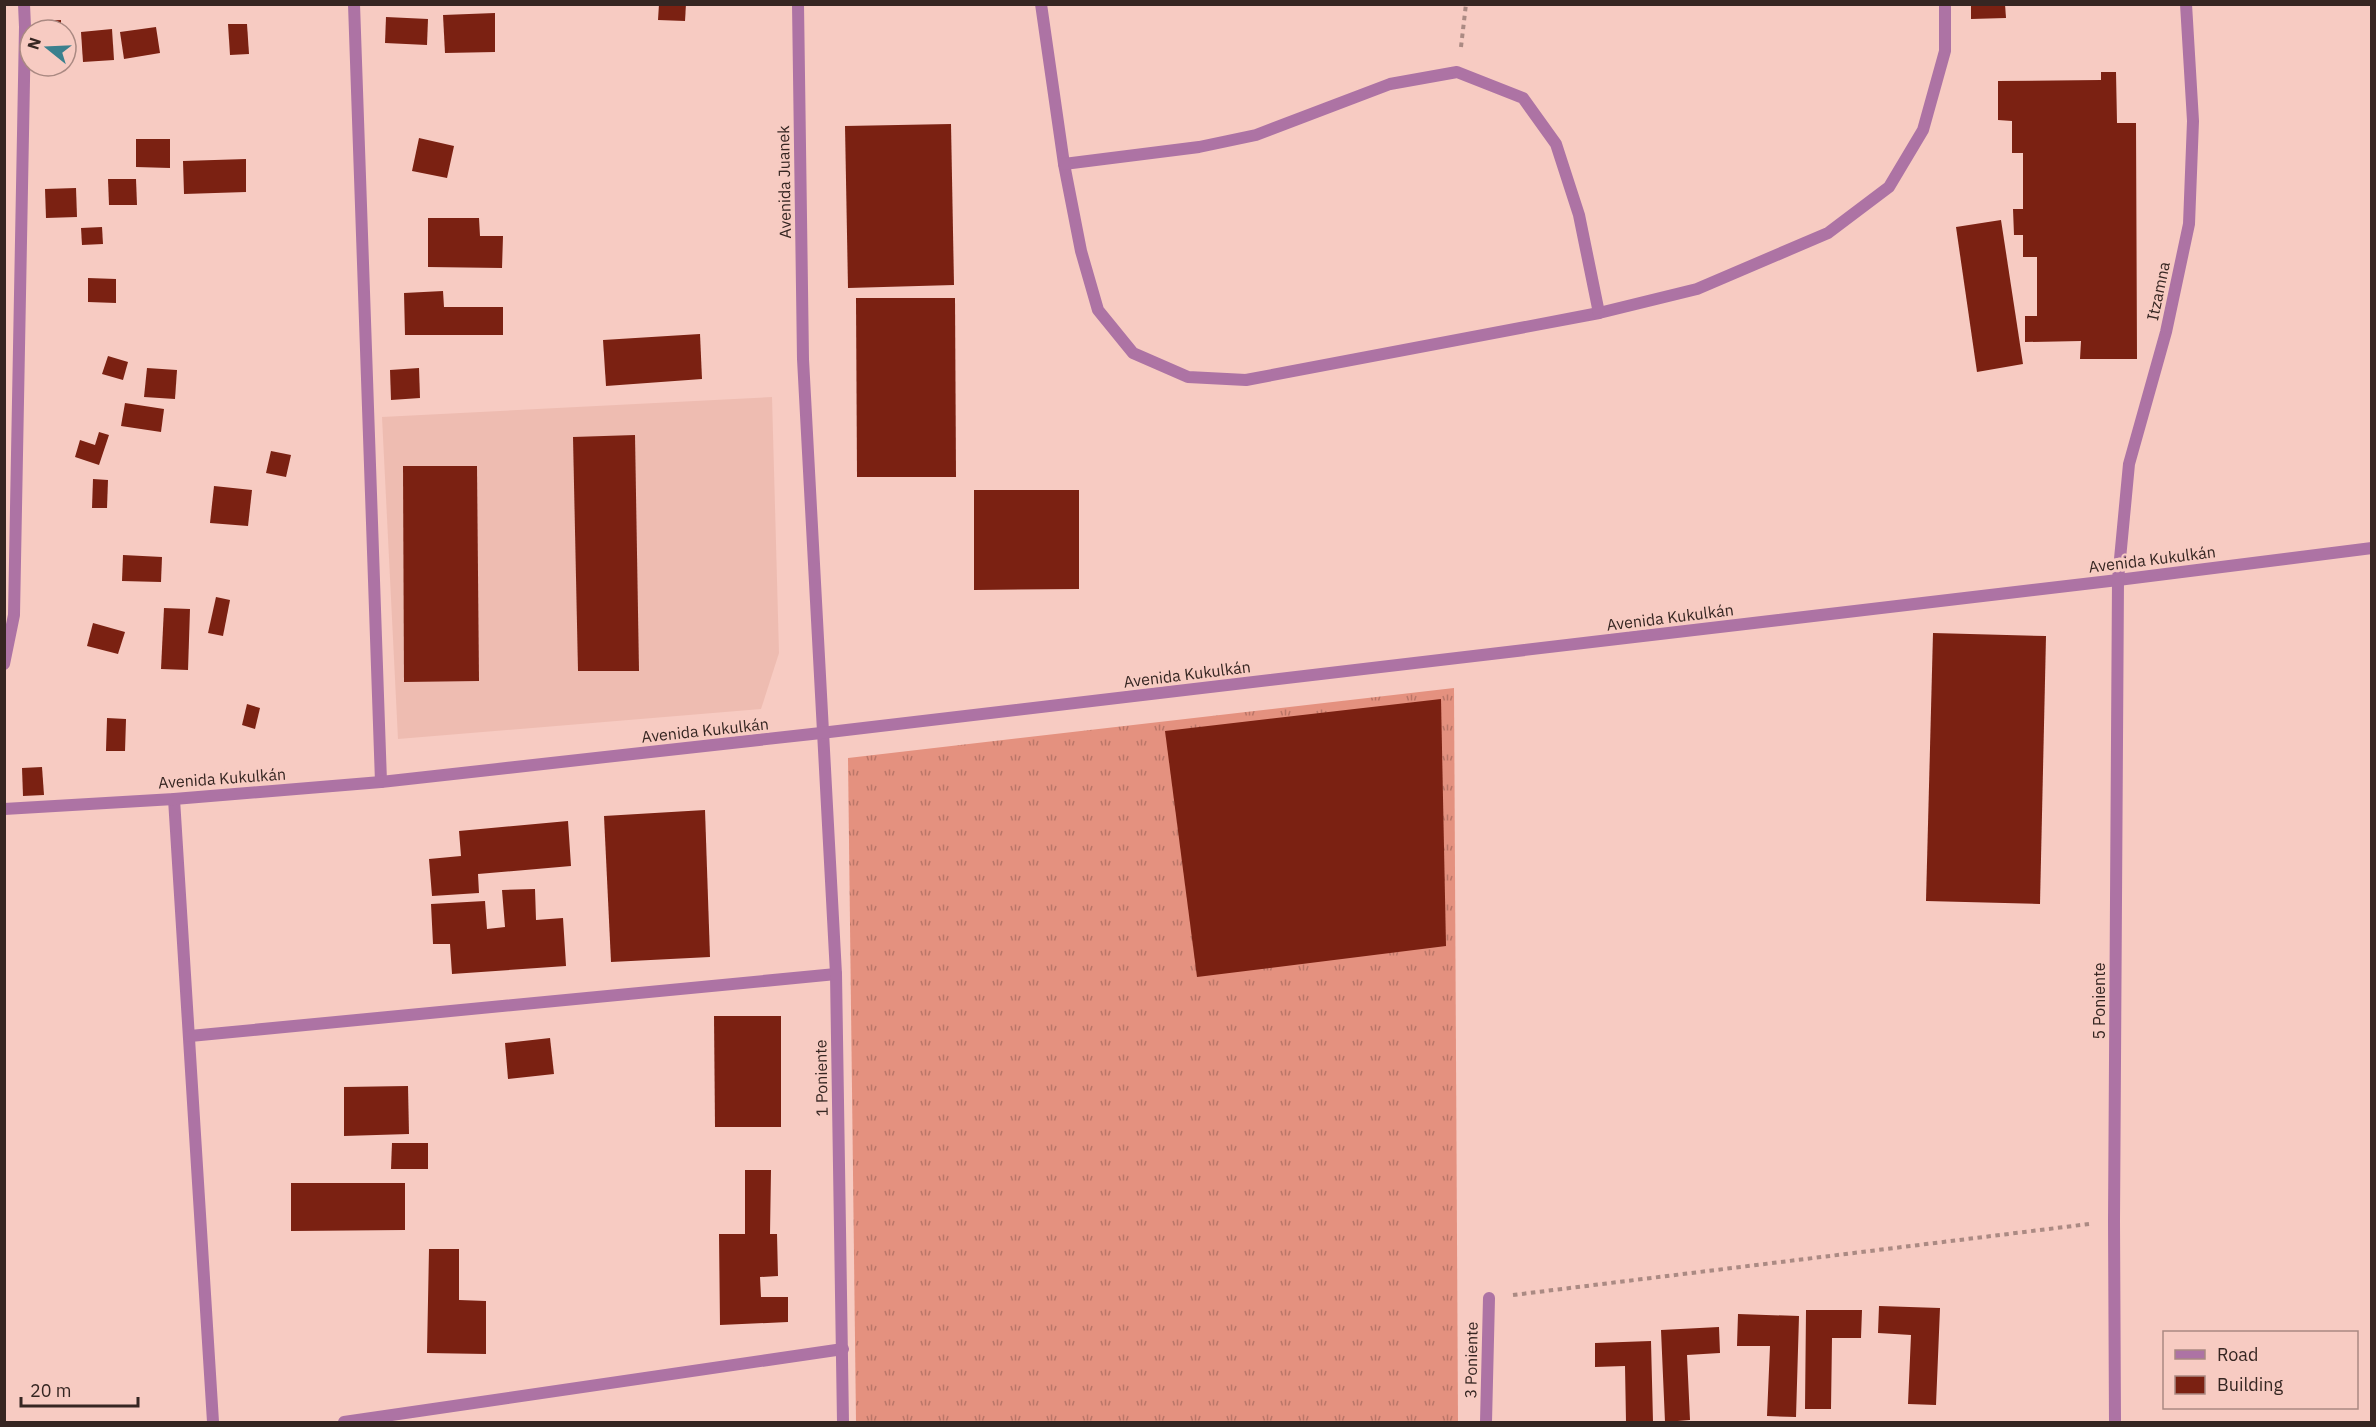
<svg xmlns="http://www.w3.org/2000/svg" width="2376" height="1427" font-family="'IBM Plex Sans',sans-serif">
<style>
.built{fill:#eebcb1}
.grass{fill:url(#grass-tufts)}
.building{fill:#7b2112}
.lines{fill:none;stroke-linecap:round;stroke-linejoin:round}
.path{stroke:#ab8a83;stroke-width:4;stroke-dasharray:4.5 4.5;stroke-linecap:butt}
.minor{stroke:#ad73a4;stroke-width:12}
.tertiary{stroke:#ad73a4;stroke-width:12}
.labels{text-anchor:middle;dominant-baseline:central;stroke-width:6;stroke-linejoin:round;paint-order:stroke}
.street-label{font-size:16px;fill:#362622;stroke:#f7cbc2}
</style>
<defs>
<pattern id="grass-tufts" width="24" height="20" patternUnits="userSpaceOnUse" patternTransform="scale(1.5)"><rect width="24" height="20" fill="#e4917f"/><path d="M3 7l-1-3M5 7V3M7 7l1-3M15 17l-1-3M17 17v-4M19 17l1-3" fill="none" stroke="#ba7668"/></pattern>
</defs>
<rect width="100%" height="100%" fill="#f7cbc2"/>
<path class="built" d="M772,397L779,653L761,709L398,739L382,417Z"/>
<path class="grass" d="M1454,688L1458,1422H856L848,758Z"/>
<g class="building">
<path d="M659,4H686L685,21L658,20Z"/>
<path d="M1971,4H2005L2006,18L1971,19Z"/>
<path d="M495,13V52L445,53L443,15Z"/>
<path d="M386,17L428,19L427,45L385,43Z"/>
<path d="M61,20V30H41L40,21Z"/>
<path d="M228,24H247L249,54L230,55Z"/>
<path d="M156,27L160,53L124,59L120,32Z"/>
<path d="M112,29L114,60L83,62L81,32Z"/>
<path d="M2101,72H2116L2117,123H2136L2137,359H2080L2081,341L2025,342V316H2037V257H2023V235H2014L2013,209H2023V153H2012V121L1998,120V81L2101,80Z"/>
<path d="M951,124L954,285L848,288L845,126Z"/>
<path d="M419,138L454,146L447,178L412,171Z"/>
<path d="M136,139H170V168L136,167Z"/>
<path d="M246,159V192L184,194L183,161Z"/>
<path d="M108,179H136L137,205H109Z"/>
<path d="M76,188L77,217L46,218L45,189Z"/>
<path d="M428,218H479L480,236H503L502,268L428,267Z"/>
<path d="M2001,220L2023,364L1977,372L1956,227Z"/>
<path d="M102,227L103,244L82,245L81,228Z"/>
<path d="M88,278L116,279V303L88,302Z"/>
<path d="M443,291L444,307H503V335H405L404,293Z"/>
<path d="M856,298H955L956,477H857Z"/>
<path d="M700,334L702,379L606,386L603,340Z"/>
<path d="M108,356L128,362L123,380L102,374Z"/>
<path d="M147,368L177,370L175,399L144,397Z"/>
<path d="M419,368L420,398L391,400L390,370Z"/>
<path d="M125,403L164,409L161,432L121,426Z"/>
<path d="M99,432L109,435L99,465L75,457L80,440L95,445Z"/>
<path d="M635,435L639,671H578L573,437Z"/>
<path d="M271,451L291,455L286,477L266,473Z"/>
<path d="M403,466H477L479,681L404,682Z"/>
<path d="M93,479L108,480L107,508H92Z"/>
<path d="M214,486L252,490L248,526L210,523Z"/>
<path d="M974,490H1079V589L974,590Z"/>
<path d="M123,555L162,557L161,582L122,581Z"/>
<path d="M216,597L230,600L223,636L208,633Z"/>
<path d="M164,608L190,609L188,670L161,669Z"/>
<path d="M93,623L125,632L118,654L87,646Z"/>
<path d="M1933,633L2046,636L2040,904L1926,901Z"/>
<path d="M1441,699L1446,946L1197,977L1165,731Z"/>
<path d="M247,704L260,708L255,729L242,725Z"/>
<path d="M107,718L126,719L125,751H106Z"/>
<path d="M42,767L44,795L23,796L22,768Z"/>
<path d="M705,810L710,957L611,962L604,816Z"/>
<path d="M568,821L571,866L478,874L479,893L432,896L429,859L461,856L459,831Z"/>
<path d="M535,889L536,920L563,918L566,966L452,974L450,944H433L431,904L485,901L487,929L505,927L502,890Z"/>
<path d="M714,1016H781V1127H715Z"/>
<path d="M550,1038L554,1074L508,1079L505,1043Z"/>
<path d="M408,1086L409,1134L344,1136V1087Z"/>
<path d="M392,1143H428V1169H391Z"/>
<path d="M745,1170H771L770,1234H777L778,1276L760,1277L761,1297H788V1322L720,1325L719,1234H745Z"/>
<path d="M291,1183H405V1230L291,1231Z"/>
<path d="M429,1249H459V1300L486,1301V1354L427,1353Z"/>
<path d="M1879,1306L1940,1308L1936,1405L1908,1404L1911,1335L1878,1333Z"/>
<path d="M1806,1310H1862L1861,1338H1832L1831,1409H1805Z"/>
<path d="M1738,1314L1799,1316L1796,1417L1767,1416L1770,1346H1737Z"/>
<path d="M1719,1327L1720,1353L1687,1355L1690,1420L1665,1422L1661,1330Z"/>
<path d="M1651,1341L1653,1422H1626L1625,1366L1595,1367V1343Z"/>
</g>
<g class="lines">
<g class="path">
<path d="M1461,47L1466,4"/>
<path d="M1513,1295L2089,1224"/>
</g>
<g class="minor">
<path d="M354,4L381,782"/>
<path d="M1041,4L1064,164L1081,251L1098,310L1133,353L1188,377L1246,380L1599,313L1697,289L1828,233L1889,187L1923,130L1945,51V4"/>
<path d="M1064,164L1199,147L1256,135L1390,84L1457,72L1523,98L1556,144L1579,215L1599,313"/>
<path d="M4,664L14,615L25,27L24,4"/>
<path d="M174,799L213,1422"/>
<path d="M190,1036L836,974"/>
<path d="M344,1422L843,1349"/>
<path d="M1486,1422L1489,1298"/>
</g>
<g class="tertiary">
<path d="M798,4L803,359L836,974L843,1422"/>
<path d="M4,809L174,799L381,782L821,733L2118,580L2372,548"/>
<path d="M2115,1422L2114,1221L2118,580L2129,464L2166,332L2189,224L2193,121L2186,4"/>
</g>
</g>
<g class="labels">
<g class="street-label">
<text transform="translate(784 182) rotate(-91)">Avenida Juanek</text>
<text transform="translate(2158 291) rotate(-78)">Itzamna</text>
<text transform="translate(2152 559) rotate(-7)">Avenida Kukulkán</text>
<text transform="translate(1670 617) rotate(-7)">Avenida Kukulkán</text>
<text transform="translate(1187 674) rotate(-7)">Avenida Kukulkán</text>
<text transform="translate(705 730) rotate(-6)">Avenida Kukulkán</text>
<text transform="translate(222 778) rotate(-4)">Avenida Kukulkán</text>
<text transform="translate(2099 1001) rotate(-90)">5 Poniente</text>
<text transform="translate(821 1078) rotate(-91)">1 Poniente</text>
<text transform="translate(1471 1360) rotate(-89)">3 Poniente</text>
</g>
</g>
<rect width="2376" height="1427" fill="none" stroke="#362622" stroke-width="12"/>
<rect x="2163" y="1331" width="195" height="78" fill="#f7cbc2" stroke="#aa8982" stroke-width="1.5"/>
<rect x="2175" y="1350" width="30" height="9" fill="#ad73a4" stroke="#aa8982" stroke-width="1.5"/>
<text x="2217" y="1361" font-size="18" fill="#362622">Road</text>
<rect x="2175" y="1376" width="30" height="18" fill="#7b2112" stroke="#aa8982" stroke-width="1.5"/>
<text x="2217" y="1391" font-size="18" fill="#362622">Building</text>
<g transform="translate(48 48) rotate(288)"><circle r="28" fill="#f7cbc2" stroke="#aa8982" stroke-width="1.5"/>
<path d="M0-4.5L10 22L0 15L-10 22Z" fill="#3b808e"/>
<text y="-9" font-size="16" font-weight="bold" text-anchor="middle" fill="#362622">N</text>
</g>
<path d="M21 1397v9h117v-9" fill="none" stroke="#362622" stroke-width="3"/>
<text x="30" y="1397" font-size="18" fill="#362622" stroke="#f7cbc2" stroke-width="4.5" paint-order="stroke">20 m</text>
</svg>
